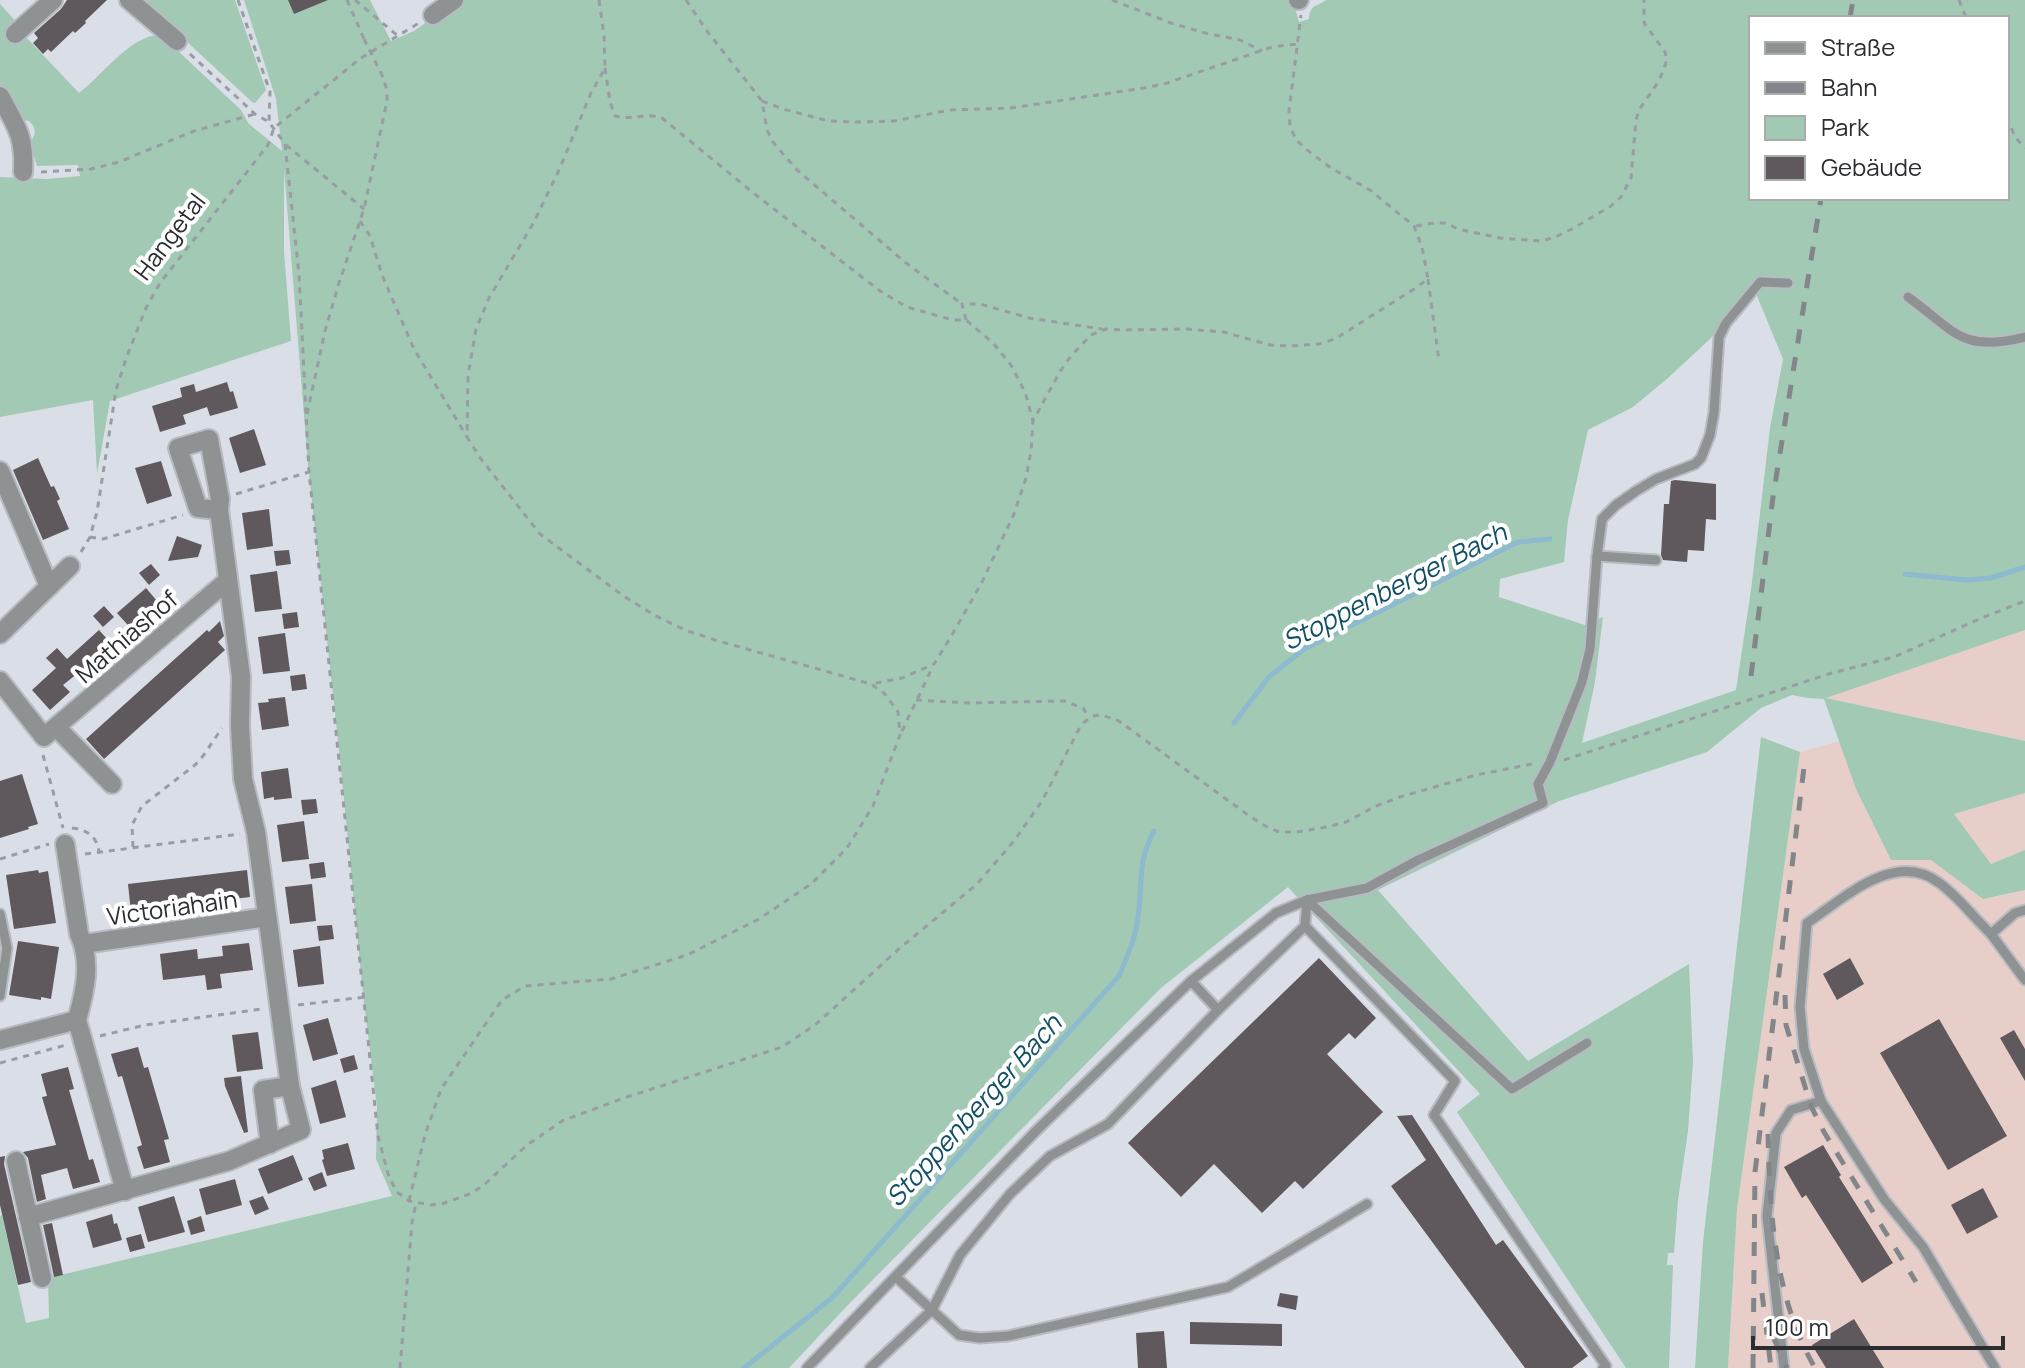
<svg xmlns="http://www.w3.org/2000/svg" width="2025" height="1368" font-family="Manrope,sans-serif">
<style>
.industrial{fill:#e8cec9}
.green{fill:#a2c9b4;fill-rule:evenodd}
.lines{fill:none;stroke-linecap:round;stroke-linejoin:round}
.stream{stroke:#8cbace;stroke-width:5}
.building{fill:#5f585c}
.lane-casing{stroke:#b7bbc2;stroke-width:13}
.street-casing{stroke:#b7bbc2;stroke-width:22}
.path{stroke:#999da3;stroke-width:3;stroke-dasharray:6 6;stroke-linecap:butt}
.lane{stroke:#8e9293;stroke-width:9}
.street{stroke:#8e9293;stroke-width:18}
.rail{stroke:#82868b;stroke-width:5;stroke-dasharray:14 14;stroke-linecap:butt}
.path-bridge{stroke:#999da3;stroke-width:3;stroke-dasharray:6 6;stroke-linecap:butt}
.labels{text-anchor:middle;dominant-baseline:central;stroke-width:8;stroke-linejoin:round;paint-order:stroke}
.street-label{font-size:24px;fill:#2b2d30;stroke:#fff}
.water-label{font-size:26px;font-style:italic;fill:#114f64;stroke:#fff}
</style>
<rect width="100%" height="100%" fill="#dadfe7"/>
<g class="industrial">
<path d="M2025,630V741L1824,698Z"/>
<path d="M1840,741L1856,789L1931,860L1983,899L2025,890V1368H1728L1737,1209L1800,752Z"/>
<path d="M2025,793V850L1991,864L1954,814Z"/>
</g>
<g class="green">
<path d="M145,0H235L266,90L255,103L252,102L144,2Z"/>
<path d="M244,0H370L391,41L414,31L457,0H1293L1299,22L1309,19C1310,4 1317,7 1326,0H2025V630L1826,698L2025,741V793L1954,814L1991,864L2025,850V890L1983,899L1931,860H1891L1856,789L1824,699L1808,698L1792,695L1761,708L1707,752L1559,801L1378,890L1528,1061L1689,964L1693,1062L1688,1131L1678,1200L1674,1253H1668L1667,1265H1673L1669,1368H1626L1457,1112L1480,1094L1288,887L1161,988L846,1307L789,1368H0V1216L2,1215L26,1323L49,1318L48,1278L392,1196L376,1159L377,1107L363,994L340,759L308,465L284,169V251L291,341L110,401L97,474L93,400L0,417V177L47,179L80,176L78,165L37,166L30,142C36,135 37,128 29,121L19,119L0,84V4L20,26L24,35L79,93C102,76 131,34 161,35L241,110L249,124L282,151L276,99ZM1751,18H2007V198H1751ZM1743,293L1757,296L1783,359L1770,428L1751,590L1736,690L1582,743L1595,682L1603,617L1585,625L1499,597L1500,579L1564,562L1568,520L1588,430L1633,407L1668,378L1711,338Z"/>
<path d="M1761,737L1800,752L1737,1209L1728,1368H1695L1703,1242Z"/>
</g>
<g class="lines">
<g class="stream">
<path d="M1905,574L1966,580L1991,578L2025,567"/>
<path d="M1234,723L1269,677L1304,649L1518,542L1550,539"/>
<path d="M744,1368L832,1298L1119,976C1127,957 1136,937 1138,917C1143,882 1137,863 1154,831"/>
</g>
</g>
<g class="building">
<path d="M67,0H107L85,21L86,23L75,33L73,31L51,52L48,49L43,54L33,43L38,38L34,33L61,9Z"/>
<path d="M288,0H328L294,14Z"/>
<path d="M227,382L230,392L233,391L238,408L210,416L207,407L183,415L186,424L160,432L152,406L182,397L180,388L194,384L196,392Z"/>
<path d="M254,429L266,465L240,473L229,438Z"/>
<path d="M38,458L51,487L54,486L60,499L57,501L69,529L43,540L13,470Z"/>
<path d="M161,461L172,496L147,504L135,468Z"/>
<path d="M1675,480L1716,484V520L1706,519L1704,551L1688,550L1687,562L1663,560L1661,555L1664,504H1669L1671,481Z"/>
<path d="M269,509L273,546L247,550L242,513Z"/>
<path d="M177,536L202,545L198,557L168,561Z"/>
<path d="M289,550L291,564L276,566L274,551Z"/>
<path d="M151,564L160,575L149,585L139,573Z"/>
<path d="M277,571L282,609L255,612L250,575Z"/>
<path d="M146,588L163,608L135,633L117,613Z"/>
<path d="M104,606L114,617L103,627L93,616Z"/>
<path d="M297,612L299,627L284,629L282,614Z"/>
<path d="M220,621L224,636L218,642L225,650L104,759L86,739L207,630L209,632Z"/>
<path d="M99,630L117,650L89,675L83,669L63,685L70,692L50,710L32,690L56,668L46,658L57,648L67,659Z"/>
<path d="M285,633L290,671L263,674L258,637Z"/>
<path d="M305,674L307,689L292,691L290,676Z"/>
<path d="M285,697L289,726L262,730L258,703L269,702L268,699Z"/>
<path d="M288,768L292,798L274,800V797L264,799L261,772Z"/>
<path d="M22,774L38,824L28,827L29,829L0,838V781Z"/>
<path d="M316,799L318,813L303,815L301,800Z"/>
<path d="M304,821L309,859L282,862L277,825Z"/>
<path d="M324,862L326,877L311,879L309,864Z"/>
<path d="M38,870L39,873L48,871L56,923L14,929L6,875Z"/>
<path d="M247,870L250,897L131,912L128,884Z"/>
<path d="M312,884L316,921L290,924L285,887Z"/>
<path d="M332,925L334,939L319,941L317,926Z"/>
<path d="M18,941L59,947L51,999L41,997V1000L9,995Z"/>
<path d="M249,943L253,970L220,974L222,988L207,990L205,975L163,980L160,954L197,949L198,959L223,956L222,946Z"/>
<path d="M320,946L324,984L298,987L293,950Z"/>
<path d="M1319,958L1376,1018L1355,1039L1349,1033L1327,1054L1383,1112L1303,1189L1295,1181L1262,1213L1214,1164L1181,1197L1128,1143Z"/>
<path d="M1850,958L1864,984L1837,1000L1823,974Z"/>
<path d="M328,1018L338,1054L313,1061L303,1025Z"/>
<path d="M1939,1019L2007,1136L1948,1170L1880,1053Z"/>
<path d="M2014,1030L2025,1049V1081L2000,1038Z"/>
<path d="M258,1032L263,1069L237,1072L232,1035Z"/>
<path d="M138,1047L144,1068L148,1067L169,1139L164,1140L170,1162L144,1169L137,1147L142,1145L122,1076L118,1077L111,1054Z"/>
<path d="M354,1055L358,1069L344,1073L340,1059Z"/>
<path d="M68,1067L74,1089L69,1090L78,1121L89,1160L93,1159L100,1182L73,1189L67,1168L41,1175L46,1199L37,1202L28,1158L23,1152L56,1145L42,1097L47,1096L41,1074Z"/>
<path d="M241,1076L248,1132L244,1133L225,1086L224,1078Z"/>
<path d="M336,1080L346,1117L320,1124L311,1088Z"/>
<path d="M1412,1115L1496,1245L1503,1240L1588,1356L1572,1368H1525L1391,1186L1426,1160L1397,1116Z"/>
<path d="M348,1143L355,1169L327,1176L322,1160L324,1159L322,1150Z"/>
<path d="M1823,1145L1841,1175L1839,1177L1893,1263L1862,1283L1806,1195L1802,1198L1784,1167Z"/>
<path d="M293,1155L303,1180L268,1194L258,1169Z"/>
<path d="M5,1156L4,1164L31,1282L18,1285L0,1205V1157Z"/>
<path d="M322,1172L327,1186L314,1191L308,1178Z"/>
<path d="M235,1179L242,1205L206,1215L199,1189Z"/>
<path d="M1983,1188L1998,1217L1967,1234L1951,1205Z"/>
<path d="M174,1196L185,1232L148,1242L138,1207Z"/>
<path d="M263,1196L269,1209L255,1215L249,1201Z"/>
<path d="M112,1214L114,1224L117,1223L122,1240L93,1248L86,1222Z"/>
<path d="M201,1216L205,1231L191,1235L187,1221Z"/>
<path d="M52,1223L63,1275L54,1277L43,1225Z"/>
<path d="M141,1234L145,1248L130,1252L126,1238Z"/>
<path d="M1280,1293L1298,1296L1296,1310L1277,1306Z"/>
<path d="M1854,1319L1884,1368H1826L1812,1345Z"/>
<path d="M1190,1322L1282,1324V1346L1190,1344Z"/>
<path d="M1164,1331L1167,1368H1138L1136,1333Z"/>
</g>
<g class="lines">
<defs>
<g id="lane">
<path d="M1908,297C1955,331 1961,353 2025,337"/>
<path d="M1597,556L1656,560"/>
<path d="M1307,900L1512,1089L1587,1043"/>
<path d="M0,914L7,948L0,996"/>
<path d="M1305,926L1455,1081L1434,1115L1606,1366L1603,1368"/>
<path d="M1991,934L2025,980"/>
<path d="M1191,981L1218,1010"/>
<path d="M896,1277L959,1335L980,1338L1008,1336L1228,1287L1367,1204"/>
<path d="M807,1368L1035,1132L1191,981L1276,913L1307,900L1367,888L1418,860L1543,803L1538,784L1550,762L1582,682L1590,649L1597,556L1602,519L1616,505L1636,491L1656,479L1695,464L1701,458L1710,435L1714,412L1719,337L1726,323L1760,282L1788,283"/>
<path d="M870,1368L932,1310L960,1255L1010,1194L1050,1156L1108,1124L1218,1010L1305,926L1307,900"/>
<path d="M1784,1368L1767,1216L1776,1133L1791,1110L1821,1101"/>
<path d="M1995,1368L1923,1247L1884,1199L1821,1101L1804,1049L1800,1007L1807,923C1843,899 1894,850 1938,882C1957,895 1974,918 1991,934L2015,913L2025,910"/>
</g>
<g id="street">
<path d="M129,0L177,41"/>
<path d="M1298,0H1299"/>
<path d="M433,15L454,0"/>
<path d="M15,34L53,0"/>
<path d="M0,96C16,126 25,136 23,172"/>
<path d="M0,471L49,586"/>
<path d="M0,634L70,566"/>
<path d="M0,681L44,737L227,581"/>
<path d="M57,728L112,784"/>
<path d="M65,844L79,934C92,962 85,991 77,1020L125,1191"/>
<path d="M84,944L267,917"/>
<path d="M0,1040L77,1020"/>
<path d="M270,1144L263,1090L290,1086"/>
<path d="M16,1161L42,1278"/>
<path d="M28,1217L229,1161L301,1130L290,1086L256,832L243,779L240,726L241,677L219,510L220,499L209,439L178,448L198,508L219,510"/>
</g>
</defs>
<use href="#lane" class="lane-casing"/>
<use href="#street" class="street-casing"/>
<g class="path">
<path d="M238,0L270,92L269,122"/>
<path d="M347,0L364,39"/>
<path d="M355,0L398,36"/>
<path d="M599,0L604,35L605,68L591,93L560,168L534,222L489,298L476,329L468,376L467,437L481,459L540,534L622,595L654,615L685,630L715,640L871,684"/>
<path d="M686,0L707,31L762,101L767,130L773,142L797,170L906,263L962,304"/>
<path d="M1112,0L1171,23L1205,33L1240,40L1262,51"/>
<path d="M1959,0L1966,18"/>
<path d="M190,54L255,114L269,122L285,144L299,274L309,472L378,1136L389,1177L397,1192L409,1201L431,1205L442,1204L472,1193L485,1184L527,1145L562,1121L621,1099L782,1047L815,1025L900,948L977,884L1014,841L1042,801L1080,727C1094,711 1100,714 1119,721L1248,815L1267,827L1279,832H1296L1327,827L1346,822L1376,806L1400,797L1476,775L1537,763"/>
<path d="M605,68L610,102L615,116C631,121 644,112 662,118L756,195L880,291L907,307L953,320H966L993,343L1011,365L1025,392L1033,421"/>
<path d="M762,101L783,109L829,121L857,122L894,121L950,110L1011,108L1144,88L1167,83L1272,47L1297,44"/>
<path d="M2007,117L2015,137L2025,148"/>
<path d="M286,145L364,209"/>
<path d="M41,172L91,169L119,162L194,131L255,114"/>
<path d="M360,221L370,236L382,275L414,349L467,437"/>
<path d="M1416,226L1434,223H1446L1458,229L1500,238L1540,241L1553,238L1572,229L1611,206L1621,197L1631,178L1636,120L1639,110L1659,81L1667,60L1665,52L1644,23V0"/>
<path d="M1428,279L1439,361"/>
<path d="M966,320L962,304H980L1029,318L1102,329"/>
<path d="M307,414L325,331L339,283L364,209L387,101V90L382,75"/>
<path d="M236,494L309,472"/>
<path d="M90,537L103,539L183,515"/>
<path d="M81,552L90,537L97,512L116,390L127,356L146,308L160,283L268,145L274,128L361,58L419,23"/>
<path d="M916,700L970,703L1064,701L1083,708L1089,717"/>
<path d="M902,731L933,666"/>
<path d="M43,755L63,828"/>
<path d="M1564,760L1832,673L1894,657L1984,617L2025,601"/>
<path d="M72,828C88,830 96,836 99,851"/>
<path d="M133,847L132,825L142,806L195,765L203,756L222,728"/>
<path d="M85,854L240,834"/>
<path d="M0,859L49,844"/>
<path d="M298,1005L365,997"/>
<path d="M100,1036L145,1025L262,1009"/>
<path d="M0,1063L66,1045"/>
<path d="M409,1201L425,1135L441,1089L502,1000L525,986L611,979L687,955L759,919L811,884L847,848L873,806L900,735L898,712L884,693L871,684L902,678L934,664L949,640L981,584L1014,514L1026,478L1031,451L1033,421L1061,370L1071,356L1091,335L1106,329L1124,330L1187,329L1223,332L1270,345L1290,346L1319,344L1335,339L1414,289L1428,279L1422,247L1414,226L1370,190L1331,168L1312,154L1296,140L1290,126L1289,111L1301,15"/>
<path d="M400,1368L412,1223L416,1203"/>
</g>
<use href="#lane" class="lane"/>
<use href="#street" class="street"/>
<g class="rail">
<path d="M1850,18L1853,0"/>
<path d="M1751,676L1773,497L1821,198"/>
<path d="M1785,995L1786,1025L1811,1106L1824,1132L1916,1282"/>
<path d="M1768,1134C1770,1215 1774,1296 1815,1368"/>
<path d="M1762,1293L1771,1368"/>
<path d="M1774,1339L1787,1368"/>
<path d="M1753,1368L1755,1172L1805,759"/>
</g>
<path class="path-bridge" d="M364,39L382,75"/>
</g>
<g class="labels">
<g class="street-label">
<text transform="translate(169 236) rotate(-53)">Hangetal</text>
<text transform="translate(126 636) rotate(-41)">Mathiashof</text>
<text transform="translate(172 907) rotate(-8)">Victoriahain</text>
</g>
<g class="water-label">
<text transform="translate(1394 586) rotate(-27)">Stoppenberger Bach</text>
<text transform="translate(973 1110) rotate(-48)">Stoppenberger Bach</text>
</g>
</g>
<rect x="1749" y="16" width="260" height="184" fill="#ffffff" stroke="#aaabac" stroke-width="2"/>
<rect x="1765" y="42" width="40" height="12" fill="#8e9293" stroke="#aaabac" stroke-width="2"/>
<text x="1821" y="56" font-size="24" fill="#2b2d30">Straße</text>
<rect x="1765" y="82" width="40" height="12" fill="#82868b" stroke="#aaabac" stroke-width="2"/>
<text x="1821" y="96" font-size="24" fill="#2b2d30">Bahn</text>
<rect x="1765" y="116" width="40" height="24" fill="#a2c9b4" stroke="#aaabac" stroke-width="2"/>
<text x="1821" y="136" font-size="24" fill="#2b2d30">Park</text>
<rect x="1765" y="156" width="40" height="24" fill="#5f585c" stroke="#aaabac" stroke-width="2"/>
<text x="1821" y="176" font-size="24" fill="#2b2d30">Gebäude</text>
<path d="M1753 1336v12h250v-12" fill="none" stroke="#2b2d30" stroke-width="4"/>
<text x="1765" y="1336" font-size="24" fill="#2b2d30" stroke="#ffffff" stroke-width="6" paint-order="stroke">100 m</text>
</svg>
